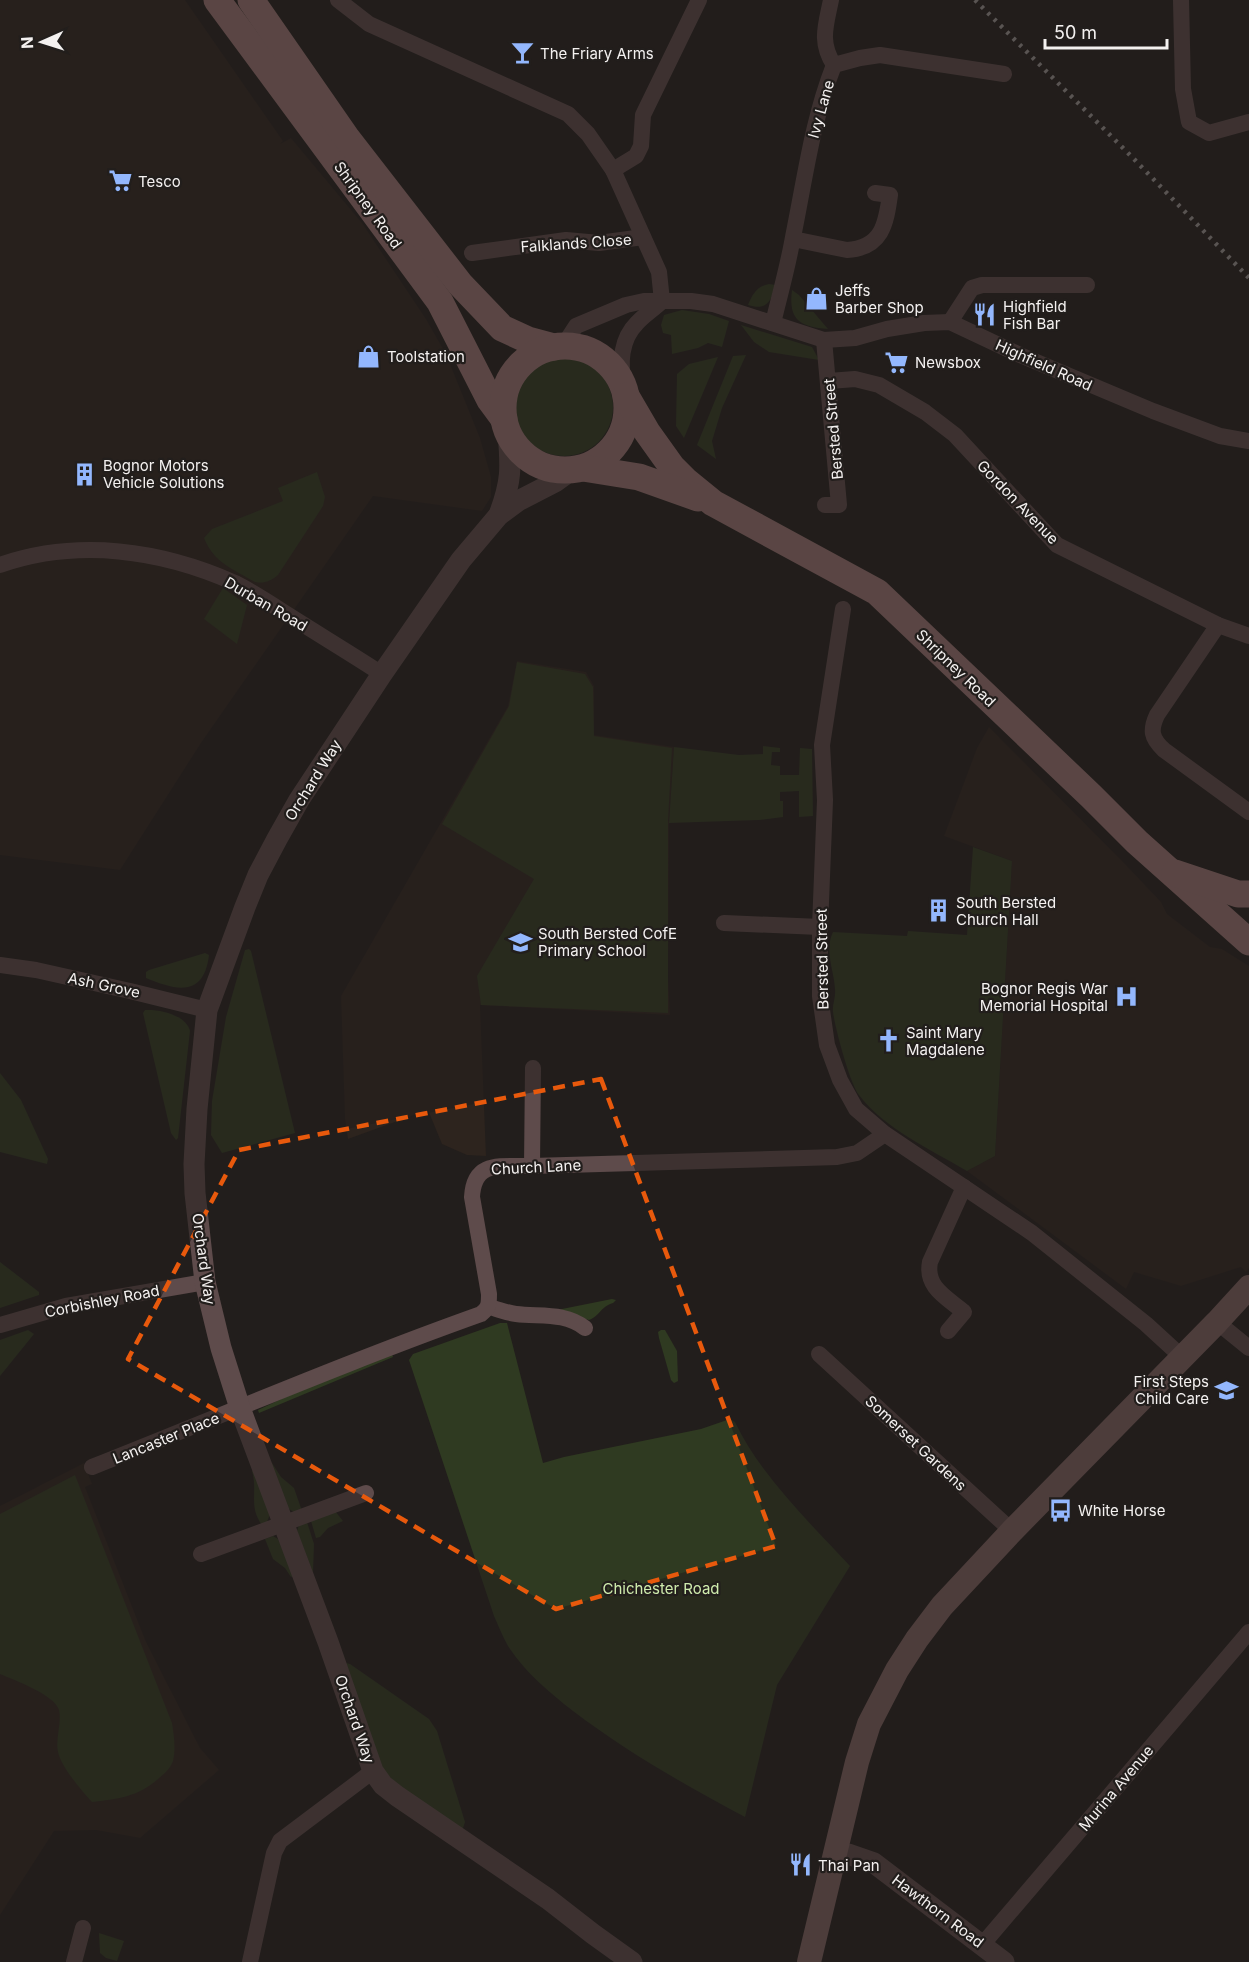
<svg xmlns="http://www.w3.org/2000/svg" width="1249" height="1962" font-family="Inter,sans-serif">
<style>
.built{fill:#2d241e}
.green{fill:#2f3a21}
.lines{fill:none;stroke-linecap:round;stroke-linejoin:round}
.minor{stroke:#5e4b4b;stroke-width:16}
.tertiary{stroke:#5e4b4b;stroke-width:21}
.secondary{stroke:#816463;stroke-width:24}
.primary{stroke:#9d7776;stroke-width:27}
.rail{stroke:#9b9796;stroke-width:4.5;stroke-dasharray:3 6;stroke-linecap:butt}
.marked{fill:none;stroke:#e8590c;stroke-width:4.5;stroke-dasharray:12 8;stroke-linejoin:round}
.labels{text-anchor:middle;dominant-baseline:central;stroke-width:4.5;stroke-linejoin:round;paint-order:stroke}
.poi-label{font-size:15px;fill:#f4f1f0;stroke:#221e1c;text-anchor:start}
.street-label{font-size:15px;fill:#f4f1f0;stroke:#221e1c}
.park-label{font-size:15px;fill:#cfebad;stroke:#221e1c}
</style>
<rect width="100%" height="100%" fill="#221e1c"/>
<g class="built">
<path d="M0,0H185L283,141L280,144L291,138L362,223L426,319L446,354L480,438L491,477V497L482,511L373,496L201,743L120,870L0,855Z"/>
<path d="M517,661L586,672L594,686V735L674,747L669,823L668,978L670,1015L480,1005L486,1156L467,1155L442,1144L428,1110L348,1139L345,1119L341,996L508,706Z"/>
<path d="M989,727L1126,865L1161,902L1167,914L1210,947L1222,949L1249,966V1268L1246,1272L1241,1267L1181,1286L1134,1272L1126,1289L967,1171L995,1156L1012,861L944,836L977,748Z"/>
<path d="M84,1463L92,1484L85,1487L146,1642L200,1748L219,1770L140,1838L96,1830L54,1831L0,1915V1506Z"/>
</g>
<g class="green">
<path d="M769,284L776,285C771,301 767,311 748,305C752,295 757,286 769,284Z"/>
<path d="M792,290L799,295L828,329C800,327 788,320 792,290Z"/>
<path d="M682,310L709,314L729,321L722,347L708,343L698,348L672,354L671,335L663,333L661,325L664,315Z"/>
<path d="M741,325L812,347L819,360L769,352L754,342Z"/>
<path d="M746,355L722,408L712,441L716,459L697,445L733,356Z"/>
<path d="M718,357L684,438L676,426L677,374L689,364Z"/>
<circle cx="564" cy="407" r="49"/>
<path d="M317,472L325,497L323,506L278,575C271,581 264,584 255,582C233,569 214,563 204,538L212,529L283,501L278,488Z"/>
<path d="M223,588L247,605L237,644L204,619Z"/>
<path d="M517,662L585,674L593,687L594,736L672,748L668,821V1013L481,1005L477,976L534,879L442,824L509,706Z"/>
<path d="M763,746L780,748V752H772L771,765L780,766V775H799L800,748L812,749L813,816L799,817V791L780,792V801H783V817L759,820L669,823L674,747L739,755L763,754Z"/>
<path d="M973,847L1012,861L995,1156L967,1171C930,1149 885,1129 859,1095C850,1084 835,1028 833,1012C832,1005 836,997 835,989C834,970 824,950 833,932L907,936L908,931L967,935Z"/>
<path d="M249,949L251,951L295,1133L222,1153L211,1135L212,1101L226,1017L245,950Z"/>
<path d="M205,953L209,955C204,997 177,991 146,978V972L149,970Z"/>
<path d="M145,1010C160,1009 186,1015 190,1031L178,1138L176,1140L171,1133L143,1013Z"/>
<path d="M0,1073L21,1100L48,1159L47,1164L0,1152Z"/>
<path d="M0,1262L39,1292V1295L0,1308Z"/>
<path d="M612,1299L616,1300L613,1303C600,1307 600,1316 589,1320L557,1310Z"/>
<path d="M500,1323H507L543,1463L564,1457L701,1429L730,1419L735,1422C760,1475 810,1523 850,1566L777,1685L745,1817C685,1785 627,1752 573,1711C550,1693 526,1673 510,1649C504,1640 499,1627 494,1616L409,1360L413,1354Z"/>
<path d="M28,1330L34,1334L0,1376V1340Z"/>
<path d="M661,1330H665L677,1351L678,1381L674,1383L671,1380L659,1338L658,1332Z"/>
<path d="M391,1352L393,1357L259,1413L258,1410L309,1386Z"/>
<path d="M272,1463L281,1477L294,1488L302,1511L294,1512L287,1508L270,1464Z"/>
<path d="M255,1469L270,1514L267,1522L262,1525C248,1506 258,1492 252,1471Z"/>
<path d="M75,1475L172,1723C174,1735 176,1749 173,1761C171,1768 163,1775 158,1779C138,1797 117,1799 92,1802C82,1791 61,1767 58,1752C55,1739 62,1723 59,1710C55,1695 14,1680 0,1674V1514Z"/>
<path d="M335,1511L343,1521L328,1528L320,1537L316,1538L311,1521Z"/>
<path d="M307,1522L314,1544L313,1573L297,1531L299,1525Z"/>
<path d="M273,1536L278,1539L294,1576L291,1577L285,1568L273,1559L265,1539Z"/>
<path d="M346,1663L350,1664L429,1719L437,1731L465,1822L463,1828L459,1829L401,1788L382,1769Z"/>
<path d="M99,1933L124,1941L117,1961L106,1958L100,1953Z"/>
</g>
<g class="lines">
<g class="minor">
<path d="M338,0L369,24L568,114L588,134L613,170L659,272L662,301"/>
<path d="M831,0C826,25 819,42 834,65"/>
<path d="M1181,0L1183,89L1189,122L1209,133L1249,122"/>
<path d="M613,170L636,156L641,146L643,115L699,0"/>
<path d="M793,239L847,250C882,248 886,224 890,195L875,193"/>
<path d="M472,253L566,240L599,243L643,237"/>
<path d="M950,322L972,288L982,285H1087"/>
<path d="M773,323C780,294 788,266 793,237C805,179 812,121 834,65L860,58L880,55L1004,74"/>
<path d="M824,340L839,505H825"/>
<path d="M563,346L576,326L626,305L644,301H691L713,304L824,340L855,338L887,329L924,323L950,322L1020,355L1153,411L1220,436L1249,441"/>
<path d="M829,381L855,379L879,385L925,412L955,435L1057,545L1218,625L1249,636"/>
<path d="M625,391C620,369 619,341 637,323C644,315 654,309 662,301"/>
<path d="M0,565C78,538 161,550 235,583C255,593 274,606 293,618C323,637 353,655 382,674"/>
<path d="M843,609L822,745L825,800L820,927V996L827,1045L840,1080L856,1109L885,1134L1032,1233L1146,1324L1182,1357"/>
<path d="M1218,625L1157,715C1150,730 1151,738 1164,750L1249,812"/>
<path d="M724,923L820,927"/>
<path d="M0,965L36,970L130,991L207,1010"/>
<path d="M532,1166L533,1068"/>
<path d="M489,1307C498,1309 507,1313 516,1314C540,1317 565,1312 585,1328"/>
<path d="M1217,1322L1249,1348"/>
<path d="M0,1325L66,1306L205,1282"/>
<path d="M948,1331L964,1312C946,1297 925,1287 930,1262L964,1187"/>
<path d="M819,1354L1012,1531"/>
<path d="M92,1467C221,1416 349,1361 481,1314C489,1308 489,1304 489,1294L472,1197C474,1159 502,1167 532,1166L837,1157L857,1153L885,1134"/>
<path d="M201,1554L366,1493"/>
<path d="M982,1945L1249,1632"/>
<path d="M74,1962L83,1928"/>
<path d="M250,1962L274,1853L280,1841L373,1771"/>
</g>
<g class="tertiary">
<path d="M573,469L555,482L518,501L499,515L461,560L382,674L299,800L277,839L258,875L245,907L207,1010L197,1109L194,1164L195,1193L205,1282L221,1348L240,1408L328,1642L373,1771L383,1785L397,1796L548,1899L593,1934L632,1962"/>
<path d="M499,515C512,480 511,468 508,431"/>
<path d="M836,1854H848L874,1863L1004,1962"/>
</g>
<path class="secondary" d="M809,1962L857,1762L869,1724L897,1670L917,1639L942,1606L1012,1531L1217,1322L1249,1287"/>
<g class="primary">
<path d="M217,0L440,302L490,400L504,419"/>
<path d="M251,0L346,137L460,284L502,328L528,340L554,347"/>
<circle cx="565" cy="408" r="62"/>
<path d="M626,396L647,432L672,467L686,481L713,503L877,592L1091,796L1137,842L1249,942"/>
<path d="M583,468L639,477L698,498"/>
<path d="M1175,873L1238,894H1249"/>
</g>
<path class="rail" d="M975,0L1131,156L1249,278"/>
</g>
<path d="M0 0H1249V1962H0ZM601,1079L776,1546L556,1609L128,1359L239,1150Z" fill="#221e1c" fill-opacity=".55" fill-rule="evenodd"/>
<path class="marked" d="M601,1079L776,1546L556,1609L128,1359L239,1150Z"/>
<defs>
<symbol id="bar-bare" viewBox="-9 -9 18 18"><path d="M-6-5H6L.8 .8V4.5H3.5V6h-7V4.5H-.8V.8Z" fill="#93b7fd" stroke="#221e1c" stroke-width="2.5" paint-order="stroke"/></symbol>
<symbol id="supermarket-bare" viewBox="-9 -9 18 18"><path d="M-6-5.5h2.5l.6 2H6L4.5 2H-2.5L-4.4-4H-6ZM-1.5 3.2a1.3 1.3 0 1 0 .1 0ZM3 3.2a1.3 1.3 0 1 0 .1 0Z" fill="#93b7fd" stroke="#221e1c" stroke-width="2.5" paint-order="stroke"/></symbol>
<symbol id="shop-bare" viewBox="-9 -9 18 18"><path d="M-5-2.5h2.3a2.7 3.5 0 0 1 5.4 0H5L5.5 6h-11ZM-1.5-2.5h3a1.5 2.3 0 0 0-3 0Z" fill="#93b7fd" stroke="#221e1c" stroke-width="2.5" paint-order="stroke"/></symbol>
<symbol id="restaurant-bare" viewBox="-9 -9 18 18"><path d="M-5-6h1v4h1v-4h1v4h1v-4h1v5L-1.5 .5V6h-2V.5L-5-1ZM5-6V6H3V1.5H1.5Q1.5-4 5-6Z" fill="#93b7fd" stroke="#221e1c" stroke-width="2.5" paint-order="stroke"/></symbol>
<symbol id="building-bare" viewBox="-9 -9 18 18"><path d="M-4-6H4V6H1V3H-1V6H-4ZM-2.5-4.3h1.7v1.8h-1.7ZM.8-4.3h1.7v1.8H.8ZM-2.5-1h1.7V.8h-1.7ZM.8-1h1.7V.8H.8Z" fill="#93b7fd" stroke="#221e1c" stroke-width="2.5" paint-order="stroke"/></symbol>
<symbol id="school-bare" viewBox="-9 -9 18 18"><path d="M0-5L7-2L0 1L-7-2ZM-4 1L0 2.5L4 1V4Q0 6-4 4Z" fill="#93b7fd" stroke="#221e1c" stroke-width="2.5" paint-order="stroke"/></symbol>
<symbol id="hospital-bare" viewBox="-9 -9 18 18"><path d="M-5-5h3v3.5h4V-5h3V5h-3V1.5h-4V5h-3Z" fill="#93b7fd" stroke="#221e1c" stroke-width="2.5" paint-order="stroke"/></symbol>
<symbol id="church-bare" viewBox="-9 -9 18 18"><path d="M-1.2-6h2.4v3.5h3.3v2.4h-3.3V6h-2.4V-.1h-3.3v-2.4h3.3Z" fill="#93b7fd" stroke="#221e1c" stroke-width="2.5" paint-order="stroke"/></symbol>
<symbol id="bus-bare" viewBox="-9 -9 18 18"><path d="M-5-6H5V4H4V6H2V4H-2V6H-4V4H-5ZM-3.5-4V0h7V-4ZM-3.5 1.2v1.5H-2V1.2ZM2 1.2v1.5H3.5V1.2Z" fill="#93b7fd" stroke="#221e1c" stroke-width="2.5" paint-order="stroke"/></symbol>
</defs>
<g fill-rule="evenodd">
<use href="#bar-bare" x="506" y="36" width="33" height="33"/>
<use href="#supermarket-bare" x="104" y="164" width="33" height="33"/>
<use href="#shop-bare" x="800" y="282" width="33" height="33"/>
<use href="#restaurant-bare" x="968" y="298" width="33" height="33"/>
<use href="#shop-bare" x="352" y="340" width="33" height="33"/>
<use href="#supermarket-bare" x="880" y="346" width="33" height="33"/>
<use href="#building-bare" x="68" y="458" width="33" height="33"/>
<use href="#building-bare" x="922" y="894" width="33" height="33"/>
<use href="#school-bare" x="504" y="926" width="33" height="33"/>
<use href="#hospital-bare" x="1110" y="980" width="33" height="33"/>
<use href="#church-bare" x="872" y="1024" width="33" height="33"/>
<use href="#school-bare" x="1210" y="1374" width="33" height="33"/>
<use href="#bus-bare" x="1044" y="1494" width="33" height="33"/>
<use href="#restaurant-bare" x="784" y="1848" width="33" height="33"/>
</g>
<g class="labels">
<g class="poi-label">
<text x="540" y="53">The Friary Arms</text>
<text x="138" y="181">Tesco</text>
<text x="835" y="290">Jeffs<tspan x="835" dy="17">Barber Shop</tspan></text>
<text x="1003" y="306">Highfield<tspan x="1003" dy="17">Fish Bar</tspan></text>
<text x="387" y="356">Toolstation</text>
<text x="915" y="362">Newsbox</text>
<text x="103" y="465">Bognor Motors<tspan x="103" dy="17">Vehicle Solutions</tspan></text>
<text x="956" y="902">South Bersted<tspan x="956" dy="17">Church Hall</tspan></text>
<text x="538" y="933">South Bersted CofE<tspan x="538" dy="17">Primary School</tspan></text>
<text x="1108" y="988" text-anchor="end">Bognor Regis War<tspan x="1108" dy="17">Memorial Hospital</tspan></text>
<text x="906" y="1032">Saint Mary<tspan x="906" dy="17">Magdalene</tspan></text>
<text x="1209" y="1381" text-anchor="end">First Steps<tspan x="1209" dy="17">Child Care</tspan></text>
<text x="1078" y="1510">White Horse</text>
<text x="818" y="1865">Thai Pan</text>
</g>
<g class="street-label">
<text transform="translate(821 109) rotate(-74)">Ivy Lane</text>
<text transform="translate(368 205) rotate(54)">Shripney Road</text>
<text transform="translate(576 243) rotate(-4)">Falklands Close</text>
<text transform="translate(1044 365) rotate(24)">Highfield Road</text>
<text transform="translate(833 429) rotate(-95)">Bersted Street</text>
<text transform="translate(1018 502) rotate(46)">Gordon Avenue</text>
<text transform="translate(266 604) rotate(30)">Durban Road</text>
<text transform="translate(956 668) rotate(44)">Shripney Road</text>
<text transform="translate(313 780) rotate(-58)">Orchard Way</text>
<text transform="translate(822 959) rotate(-91)">Bersted Street</text>
<text transform="translate(104 985) rotate(12)">Ash Grove</text>
<text transform="translate(536 1167) rotate(-3)">Church Lane</text>
<text transform="translate(204 1259) rotate(82)">Orchard Way</text>
<text transform="translate(102 1301) rotate(-11)">Corbishley Road</text>
<text transform="translate(166 1438) rotate(-22)">Lancaster Place</text>
<text transform="translate(916 1443) rotate(43)">Somerset Gardens</text>
<text transform="translate(355 1719) rotate(71)">Orchard Way</text>
<text transform="translate(1116 1788) rotate(-50)">Murina Avenue</text>
<text transform="translate(938 1911) rotate(37)">Hawthorn Road</text>
</g>
<g class="park-label">
<text x="661" y="1588">Chichester Road</text>
</g>
</g>
<g transform="translate(42 42) rotate(267)" stroke="#221e1c" stroke-width="4.5" paint-order="stroke">
<path d="M0-4.5L10 22L0 15L-10 22Z" fill="#f4f1f0"/>
<text y="-9" font-size="16" font-weight="bold" text-anchor="middle" fill="#f4f1f0">N</text>
</g>
<path d="M1045 39v9h122v-9" fill="none" stroke="#f4f1f0" stroke-width="3"/>
<text x="1054" y="39" font-size="18" fill="#f4f1f0" stroke="#221e1c" stroke-width="4.5" paint-order="stroke">50 m</text>
</svg>
